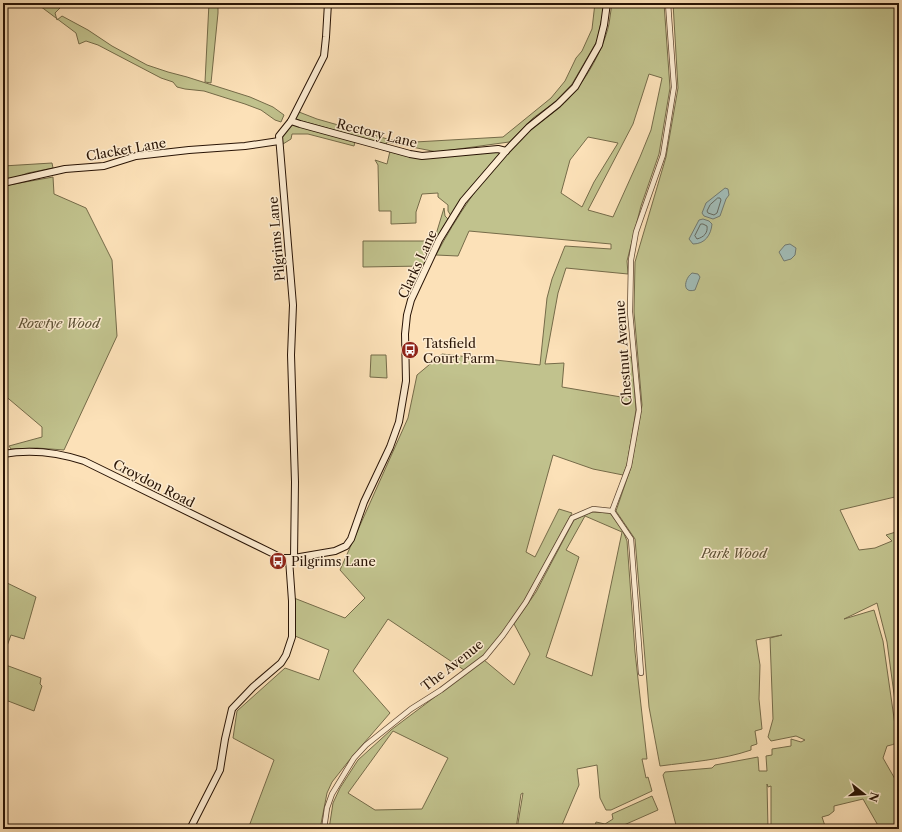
<svg xmlns="http://www.w3.org/2000/svg" width="902" height="832" font-family="'Libre Caslon Text',serif">
<style>
.green{fill:#c1c28d;stroke:#756b49;fill-rule:evenodd}
.water{fill:#a1bcb7;stroke:#717970}
.lines{fill:none;stroke-linecap:round;stroke-linejoin:round}
.shore{stroke:#65685e;stroke-width:1}
.stream{stroke:#717970;stroke-width:1.5}
.street-casing{stroke:#5e4732;stroke-width:6}
.secondary-casing{stroke:#291405;stroke-width:8}
.street{stroke:#fdecd1;stroke-width:4.5}
.secondary{stroke:#fdecd1;stroke-width:6}
.labels{text-anchor:middle;dominant-baseline:central;stroke-width:3;stroke-linejoin:round;paint-order:stroke}
.street-label{font-size:13px;fill:#291405;stroke:#fdecd1}
.park-label{font-size:13px;font-style:italic;fill:#5e5135;stroke:#fdecd1}
.poi-label{font-size:13px;fill:#291405;stroke:#fdecd1;text-anchor:start}
</style>
<rect width="100%" height="100%" fill="#fce1b8"/>
<filter id="stains"><feTurbulence type="fractalNoise" baseFrequency=".005" numOctaves="4"/><feColorMatrix values="0 0 0 0 .2 0 0 0 0 .09 0 0 0 0 .02 0 0 0 .5 -.17"/></filter>
<radialGradient id="worn" r=".72"><stop offset=".6" stop-color="#630" stop-opacity="0"/><stop offset="1" stop-color="#630" stop-opacity=".3"/></radialGradient>
<g class="green">
<path d="M36,3H63L61,7L55,13L57,20L62,16L88,30L112,46L147,65L168,72L187,77L250,97L273,107L284,115L281,122L275,120L261,110L245,104L204,91L185,89L177,87L173,82L161,78L98,45L86,41L79,44L76,33Z"/>
<path d="M209,3H218V13L211,83L205,82Z"/>
<path d="M595,3H605L597,41L572,84L554,103L533,118L509,142L437,152L387,142L386,145L295,119L299,112L317,119L391,140L415,142L503,137L551,98L565,81L576,58L582,51L592,29Z"/>
<path d="M612,3H664L670,88L659,154L641,206L627,261L628,274L566,268L558,293L545,364L564,363L562,387L627,398L629,356L632,358L636,410L627,465L623,475L593,469L553,455L526,552L535,557L559,509L572,513L520,609L486,654L464,670L388,619L353,671L390,713L351,758L332,782L327,793L320,829H248L274,760L233,738L237,711L285,668L319,680L329,650L295,636L294,598L345,618L365,598L340,570L408,418L417,375L442,354L540,365L547,298L552,279L565,246L611,249V244L469,231L458,256L436,255C456,217 481,180 511,148C526,132 543,121 560,107C581,89 603,52 609,24C610,17 611,10 612,3ZM649,74L662,78L651,130L640,157L613,217L588,210L633,124ZM588,137L618,143L594,182L582,207L561,193L570,160Z"/>
<path d="M673,3H899V496L840,510L859,550L875,548L892,541L886,535L899,531L898,539H899V731L887,642L877,603L844,619L874,610L883,641L896,732L899,733C899,743 896,744 887,746L883,758L899,786V829H880L863,799L834,806V811L829,815L822,817L826,829H771V786L768,787L767,784L768,829H677L663,775L665,772L712,768L715,765L758,757L759,771H767L766,756L772,755V749L791,746V739L801,742L805,740L796,736L771,741L768,737L773,719L770,638L782,635L756,640L760,665L759,699L762,729L755,731L757,744L751,746V750C722,760 690,762 660,766L649,707L635,539L616,511L631,467L642,405L634,312L635,262L666,157L678,88Z"/>
<path d="M291,124L355,142L354,146L308,134H292L291,139L283,144C281,134 285,130 291,124Z"/>
<path d="M390,151L427,158L479,153L501,152L464,195L451,216L448,211V205L438,197V193L422,194L416,212V223L391,224V211H379L378,165L375,160L387,164Z"/>
<path d="M52,163L53,168L28,173L15,178L3,180V166Z"/>
<path d="M53,177L54,194L86,208L112,260L117,336L64,450L37,448L11,449L9,446L42,437V427L3,394V186Z"/>
<path d="M444,208L445,216L448,219L435,241L424,266L363,267V241H434Z"/>
<path d="M371,355H386L387,378L370,377Z"/>
<path d="M592,512L610,513L622,529L627,541L635,652L647,759H642L646,778L648,777L652,791L611,810H606L600,798L597,765L577,769L579,785L562,825L578,829H517L523,793L521,794L516,829H329L333,803L340,788L358,760L391,730L484,660L514,685L530,654L514,624L536,592L574,520ZM585,516L622,532L592,676L546,657L579,557L566,550ZM393,731L448,758L422,809L375,810L348,793Z"/>
<path d="M3,581L36,597L24,639L11,635L3,657Z"/>
<path d="M3,664L41,678L40,684L42,686L34,711L3,699Z"/>
<path d="M652,796L658,810L624,825L626,829H594L596,822L605,824L613,819L612,814Z"/>
</g>
<g class="water">
<path d="M725,188L728,189L729,195L726,199L720,216L713,219L704,216L702,213L706,203Z"/>
<path d="M703,219L709,221L712,224C711,235 705,244 693,244L689,239L699,220Z"/>
<path d="M790,244L796,248L795,255L791,259L784,261L779,252L785,245Z"/>
<path d="M692,273L698,274L700,277L695,290C682,294 684,279 692,273Z"/>
</g>
<g class="lines">
<g class="shore">
<path d="M718,198H720L721,200L717,213L714,215L708,213L707,211L710,205Z"/>
<path d="M701,224H703L707,226C708,233 704,237 697,239L695,236Z"/>
</g>
<path class="stream" d="M889,3L899,8"/>
<defs>
<g id="street">
<path d="M612,511L629,466L639,410L630,312L631,260L636,232L663,155L674,87L668,3"/>
<path d="M612,511L631,539L641,673"/>
<path d="M324,829L327,808L332,794L354,758L366,745L411,709L441,690L485,657L503,635L526,602L572,518L593,509L612,511"/>
</g>
<g id="secondary">
<path d="M291,121L300,124L410,154L422,156L498,149L506,151"/>
<path d="M3,183L65,169L104,166L136,156L189,150L245,146L279,141"/>
<path d="M3,454C31,449 57,452 84,461L282,558H294L335,551L346,546L351,539L364,502L390,447L399,422L406,381L405,334L407,315L411,300L439,240L463,201L506,151L529,127L558,104L575,87L599,45L604,25L607,3"/>
<path d="M294,558L295,482L291,355L293,305L279,136L291,121L324,56L326,37L328,3"/>
<path d="M190,829L220,770L225,739L232,709L253,687L281,663L286,655L292,637V601L289,559"/>
</g>
</defs>
<use href="#street" class="street-casing"/>
<use href="#secondary" class="secondary-casing"/>
<use href="#street" class="street"/>
<use href="#secondary" class="secondary"/>
</g>
<defs>
<symbol id="bus-disc" viewBox="-11 -11 22 22"><circle r="9.5" fill="#8f2418" stroke="#fdecd1"/><path d="M-5-6H5V4H4V6H2V4H-2V6H-4V4H-5ZM-3.5-4V0h7V-4ZM-3.5 1.2v1.5H-2V1.2ZM2 1.2v1.5H3.5V1.2Z" fill="#fff"/></symbol>
</defs>
<g fill-rule="evenodd">
<use href="#bus-disc" x="400" y="340" width="20" height="20"/>
<use href="#bus-disc" x="268" y="551" width="20" height="20"/>
</g>
<g class="labels">
<g class="street-label">
<text transform="translate(377 133) rotate(14)">Rectory Lane</text>
<text transform="translate(126 149) rotate(-10)">Clacket Lane</text>
<text transform="translate(276 239) rotate(-95)">Pilgrims Lane</text>
<text transform="translate(417 264) rotate(-65)">Clarks Lane</text>
<text transform="translate(623 353) rotate(-94)">Chestnut Avenue</text>
<text transform="translate(154 483) rotate(27)">Croydon Road</text>
<text transform="translate(452 665) rotate(-38)">The Avenue</text>
</g>
<g class="park-label">
<text x="59" y="323">Rowtye Wood</text>
<text x="734" y="553">Park Wood</text>
</g>
<g class="poi-label">
<text x="423" y="343">Tatsfield<tspan x="423" dy="15">Court Farm</tspan></text>
<text x="291" y="561">Pilgrims Lane</text>
</g>
</g>
<rect width="902" height="832" fill="none" stroke="#fce1b8" stroke-width="16"/>
<rect x="4" y="4" width="894" height="824" fill="none" stroke="#291405" stroke-width="2"/>
<rect x="8" y="8" width="886" height="816" fill="none" stroke="#291405"/>
<g transform="translate(864 794) rotate(107)" stroke="#fdecd1" stroke-width="3" paint-order="stroke">
<path d="M0-3L7 15L0 10L-7 15Z" fill="#291405"/>
<text y="-6" font-size="11" font-weight="bold" text-anchor="middle" fill="#291405">N</text>
</g>
<rect width="100%" height="100%" filter="url(#stains)"/>
<rect width="100%" height="100%" fill="url(#worn)"/>
</svg>
